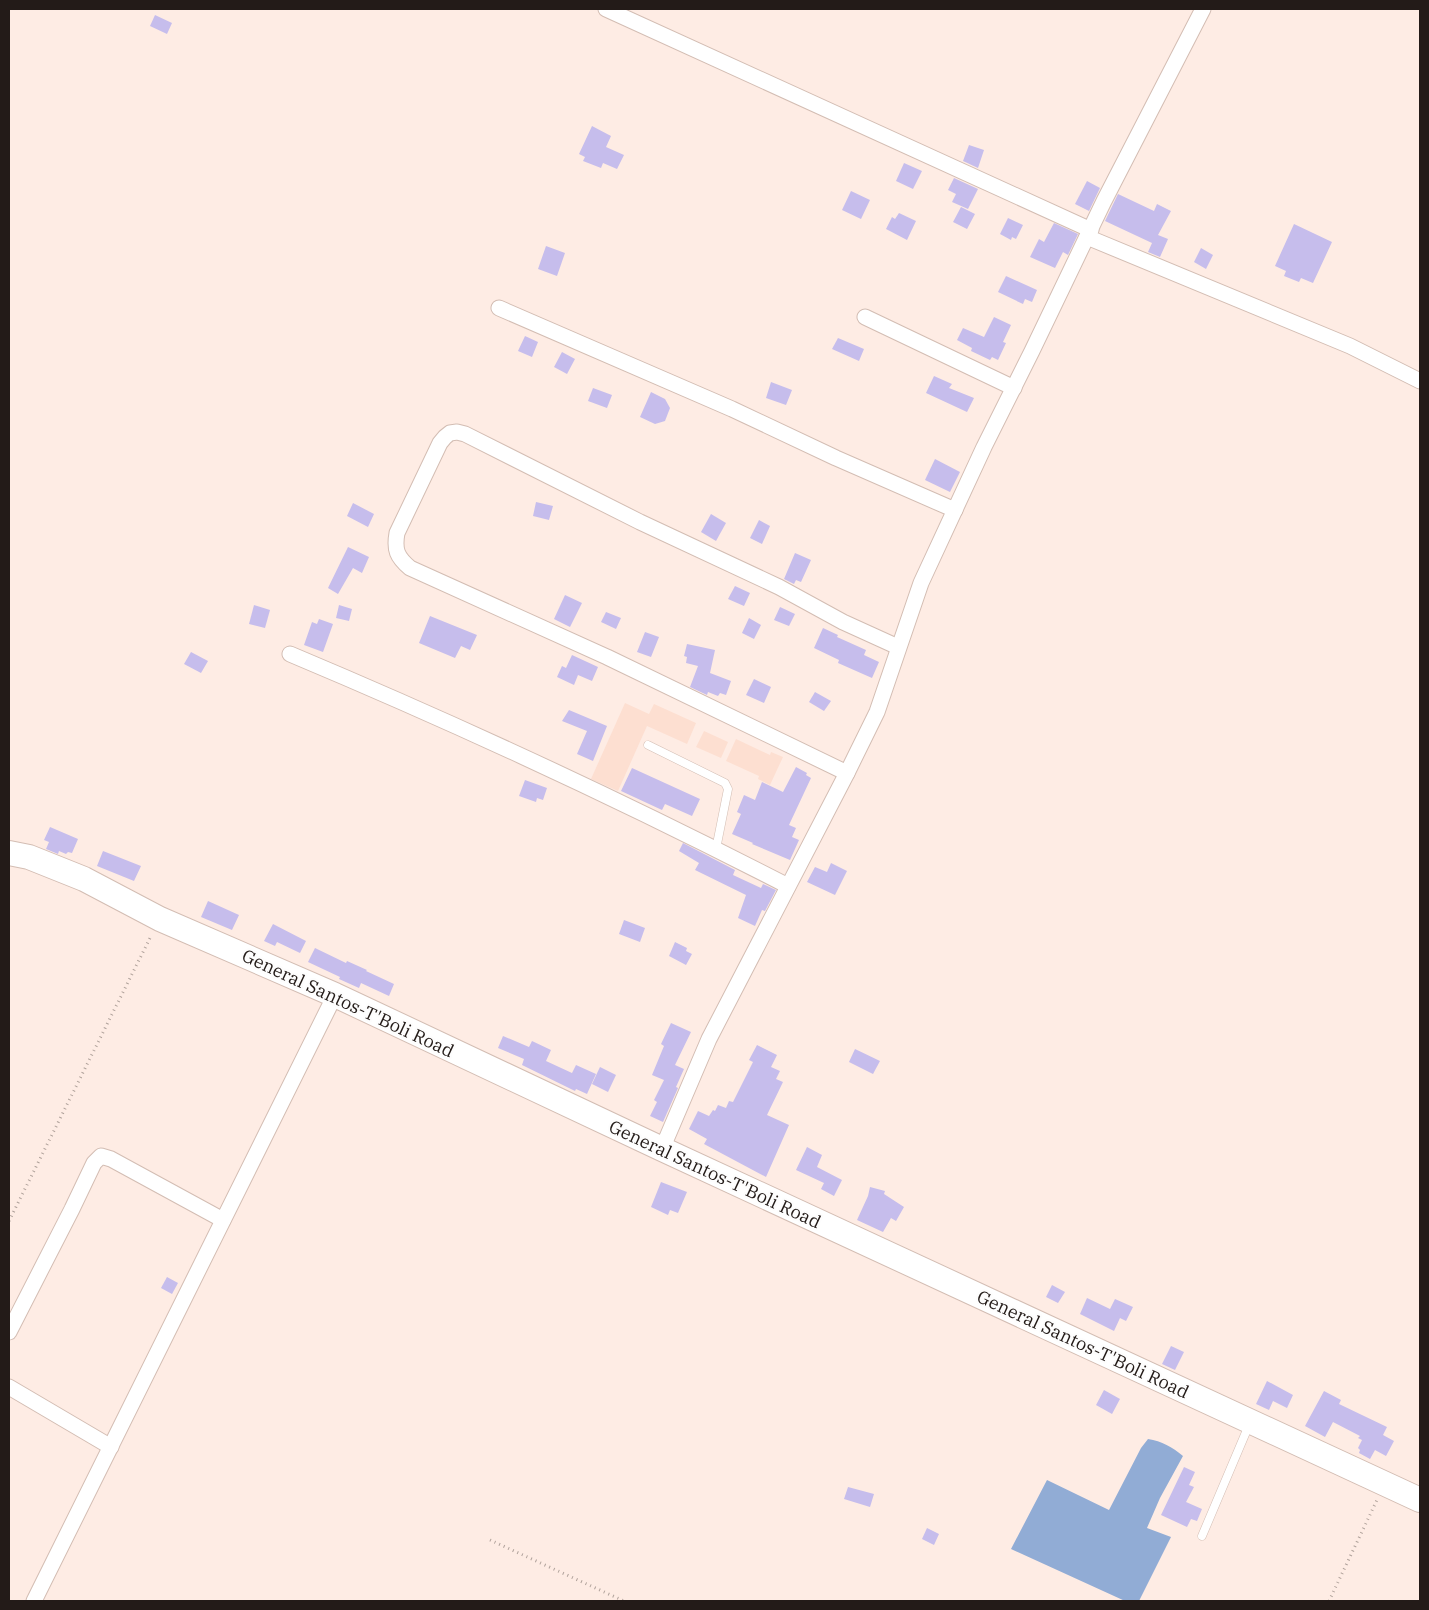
<svg xmlns="http://www.w3.org/2000/svg" width="1429" height="1610" font-family="'IBM Plex Serif',serif">
<style>
.built{fill:#fddfd1}
.water{fill:#91acd5}
.building{fill:#c6bdec}
.lines{fill:none;stroke-linecap:round;stroke-linejoin:round}
.service-casing{stroke:#d3bdb3;stroke-width:9}
.minor-casing{stroke:#d3bdb3;stroke-width:17}
.primary-casing{stroke:#d3bdb3;stroke-width:26}
.path{stroke:#b0a29b;stroke-width:3;stroke-dasharray:1 4;stroke-linecap:butt}
.service{stroke:#fff;stroke-width:8}
.minor{stroke:#fff;stroke-width:15}
.primary{stroke:#fff;stroke-width:24}
.labels{text-anchor:middle;dominant-baseline:central;stroke-width:4.5;stroke-linejoin:round;paint-order:stroke}
.street-label{font-size:18px;fill:#231b18;stroke:#fdfdfd}
</style>
<rect width="100%" height="100%" fill="#feece4"/>
<g class="built">
<path d="M625,703L649,714L654,704L696,723L687,744L647,726L618,791L591,779Z"/>
<path d="M704,731L728,742L721,758L696,747Z"/>
<path d="M736,739L770,755L771,752L783,757L770,785L758,779L759,776L726,761Z"/>
</g>
<path class="water" d="M1148,1439C1162,1441 1172,1447 1183,1456L1160,1498L1147,1528L1171,1537L1139,1601H1125L1011,1549L1047,1480L1109,1510L1141,1448Z"/>
<g class="building">
<path d="M155,15L172,23L167,34L150,26Z"/>
<path d="M592,126L611,136L606,147L624,155L617,169L603,163L601,168L583,161L585,157L579,154Z"/>
<path d="M969,145L984,150L978,168L963,161Z"/>
<path d="M904,163L922,171L913,189L896,181Z"/>
<path d="M954,178L978,189L968,209L952,202L956,194L948,190Z"/>
<path d="M1087,181L1100,188L1089,211L1075,204Z"/>
<path d="M851,191L870,200L861,219L842,210Z"/>
<path d="M1118,194L1154,211L1157,204L1171,211L1158,235L1168,239L1160,257L1148,252L1152,243L1105,221Z"/>
<path d="M961,207L975,214L967,229L953,222Z"/>
<path d="M899,213L916,221L907,240L886,229L892,217L895,219Z"/>
<path d="M1008,218L1023,225L1016,239L1012,237L1011,240L1000,234Z"/>
<path d="M1054,223L1078,234L1068,255L1063,252L1055,268L1030,257L1039,239L1044,242Z"/>
<path d="M1294,224L1332,242L1313,283L1301,278L1299,282L1284,276L1286,271L1275,266Z"/>
<path d="M546,246L565,253L557,276L538,269Z"/>
<path d="M1201,248L1213,255L1206,269L1194,262Z"/>
<path d="M1006,276L1037,290L1032,302L1025,299L1023,304L998,292Z"/>
<path d="M994,317L1011,325L1003,342L1006,343L998,360L992,357L990,360L971,351L972,348L957,340L963,328L984,337Z"/>
<path d="M525,336L538,342L532,357L518,351Z"/>
<path d="M838,338L864,349L859,361L832,349Z"/>
<path d="M562,352L575,359L567,374L554,367Z"/>
<path d="M934,376L952,384L949,388L974,398L967,412L926,393Z"/>
<path d="M771,382L792,390L786,405L766,398Z"/>
<path d="M593,388L612,395L607,408L588,401Z"/>
<path d="M651,392L665,399L670,408L665,421L655,424L640,417Z"/>
<path d="M935,459L960,472L950,492L925,480Z"/>
<path d="M536,502L553,506L549,520L533,516Z"/>
<path d="M353,503L374,514L368,527L347,516Z"/>
<path d="M711,514L726,523L716,541L701,532Z"/>
<path d="M759,520L770,526L762,544L750,538Z"/>
<path d="M348,547L369,557L362,573L353,568L338,594L328,588Z"/>
<path d="M795,553L811,560L801,582L796,580L794,584L784,579Z"/>
<path d="M735,586L750,593L744,606L728,599Z"/>
<path d="M565,595L582,603L570,627L554,619Z"/>
<path d="M254,605L270,610L265,628L249,624Z"/>
<path d="M339,605L352,609L349,621L336,618Z"/>
<path d="M780,607L795,614L789,626L774,620Z"/>
<path d="M606,612L621,618L616,629L601,622Z"/>
<path d="M430,616L477,635L470,650L461,646L455,658L419,643Z"/>
<path d="M749,618L761,625L754,639L742,633Z"/>
<path d="M319,619L333,624L323,652L304,645L312,622L317,624Z"/>
<path d="M823,628L838,635L837,637L866,650L864,655L879,662L872,678L838,663L839,660L814,648Z"/>
<path d="M645,632L659,637L651,657L637,652Z"/>
<path d="M687,644L715,650L710,673L731,681L726,695L720,693L718,696L708,692L707,695L690,687L698,666L686,663L687,657L684,656Z"/>
<path d="M191,652L208,661L201,673L184,664Z"/>
<path d="M572,655L598,667L592,681L578,675L574,685L557,677L562,666L566,668Z"/>
<path d="M754,679L771,687L764,703L746,695Z"/>
<path d="M815,692L831,701L824,711L809,702Z"/>
<path d="M569,710L607,726L593,761L577,754L587,731L562,721Z"/>
<path d="M796,767L807,773L806,775L811,778L789,825L796,828L792,837L799,840L790,860L752,844L753,843L732,834L741,814L737,812L744,795L755,800L762,782L783,792Z"/>
<path d="M632,768L700,799L692,816L665,804L662,810L621,791Z"/>
<path d="M525,780L547,788L543,800L537,798L536,802L519,796Z"/>
<path d="M50,827L78,839L72,853L68,852L66,854L59,851L58,854L46,849L49,842L44,840Z"/>
<path d="M683,843L735,870L733,875L761,888L763,884L776,890L765,911L762,910L755,926L738,918L746,895L695,870L699,863L679,851Z"/>
<path d="M103,851L141,866L134,881L97,866Z"/>
<path d="M831,863L847,871L835,895L807,882L815,867L827,872Z"/>
<path d="M208,901L239,915L232,930L201,917Z"/>
<path d="M624,920L645,928L640,942L619,934Z"/>
<path d="M273,924L306,941L300,953L277,942L275,946L264,941Z"/>
<path d="M675,942L687,948L686,951L692,954L686,965L669,956Z"/>
<path d="M315,948L346,963L347,961L367,970L366,971L394,984L389,996L361,983L359,988L339,979L340,977L308,962Z"/>
<path d="M671,1023L691,1032L675,1065L684,1069L676,1087L678,1088L663,1122L650,1116L657,1102L654,1100L664,1080L652,1075L664,1046L661,1044Z"/>
<path d="M503,1036L529,1047L532,1041L551,1050L546,1061L572,1073L576,1065L596,1074L587,1094L576,1089L575,1091L522,1065L524,1059L498,1048Z"/>
<path d="M757,1045L777,1055L771,1067L780,1071L776,1079L783,1082L767,1115L789,1125L766,1177L704,1144L707,1139L689,1129L698,1111L709,1116L713,1110L715,1111L718,1105L726,1108L729,1101L733,1102L753,1062L749,1060Z"/>
<path d="M855,1049L880,1061L873,1074L849,1062Z"/>
<path d="M600,1067L616,1075L608,1092L592,1084Z"/>
<path d="M807,1147L822,1155L817,1167L842,1180L834,1196L821,1189L824,1183L796,1170Z"/>
<path d="M661,1182L687,1192L678,1213L670,1210L668,1215L651,1207Z"/>
<path d="M870,1187L885,1191L884,1194L904,1207L896,1221L891,1218L883,1232L857,1220L868,1196Z"/>
<path d="M167,1277L178,1283L172,1294L161,1288Z"/>
<path d="M1052,1285L1065,1292L1058,1303L1046,1297Z"/>
<path d="M1087,1298L1110,1309L1115,1299L1133,1307L1126,1321L1120,1318L1114,1331L1080,1314Z"/>
<path d="M1171,1346L1184,1352L1175,1370L1162,1364Z"/>
<path d="M1267,1381L1293,1395L1287,1408L1273,1401L1269,1410L1256,1404Z"/>
<path d="M1104,1390L1120,1399L1112,1414L1096,1405Z"/>
<path d="M1324,1391L1341,1400L1339,1404L1387,1427L1383,1435L1394,1441L1386,1456L1375,1450L1370,1459L1359,1453L1360,1450L1358,1448L1362,1440L1358,1438L1360,1436L1333,1422L1325,1437L1305,1426Z"/>
<path d="M1184,1467L1195,1472L1189,1485L1194,1487L1186,1502L1202,1509L1197,1521L1191,1519L1187,1527L1161,1515Z"/>
<path d="M848,1487L874,1494L870,1507L844,1499Z"/>
<path d="M927,1528L939,1534L934,1545L922,1539Z"/>
</g>
<g class="lines">
<defs>
<g id="service">
<path d="M648,745L725,783L728,789L716,849"/>
<path d="M1202,1536L1249,1425"/>
</g>
<g id="minor">
<path d="M606,9L1091,230"/>
<path d="M1087,237L1350,346L1420,381"/>
<path d="M499,308L732,409L836,458L955,510"/>
<path d="M865,317L1014,388"/>
<path d="M290,654C459,725 625,802 788,886"/>
<path d="M847,773L607,657L410,568C397,557 394,550 397,533L440,443L445,437L450,433L457,432L465,434L640,522L779,587L843,622L898,647"/>
<path d="M662,1149L709,1039L847,773L877,712L921,583L984,447L1032,351L1104,201L1203,9"/>
<path d="M9,1332L72,1209L94,1163L101,1156L111,1159L223,1220"/>
<path d="M9,1387L111,1447"/>
<path d="M34,1601L335,995"/>
</g>
<path id="primary" d="M9,853L29,857L84,879L160,919L335,995L662,1149L1420,1500"/>
</defs>
<use href="#service" class="service-casing"/>
<use href="#minor" class="minor-casing"/>
<use href="#primary" class="primary-casing"/>
<g class="path">
<path d="M9,1221L151,936"/>
<path d="M490,1540L624,1601"/>
<path d="M1329,1601L1377,1500"/>
</g>
<use href="#service" class="service"/>
<use href="#minor" class="minor"/>
<use href="#primary" class="primary"/>
</g>
<g class="labels">
<g class="street-label">
<text transform="translate(348 1003) rotate(25)">General Santos-T'Boli Road</text>
<text transform="translate(715 1174) rotate(25)">General Santos-T'Boli Road</text>
<text transform="translate(1083 1344) rotate(25)">General Santos-T'Boli Road</text>
</g>
</g>
<rect width="1429" height="1610" fill="none" stroke="#231b18" stroke-width="20"/>
</svg>
